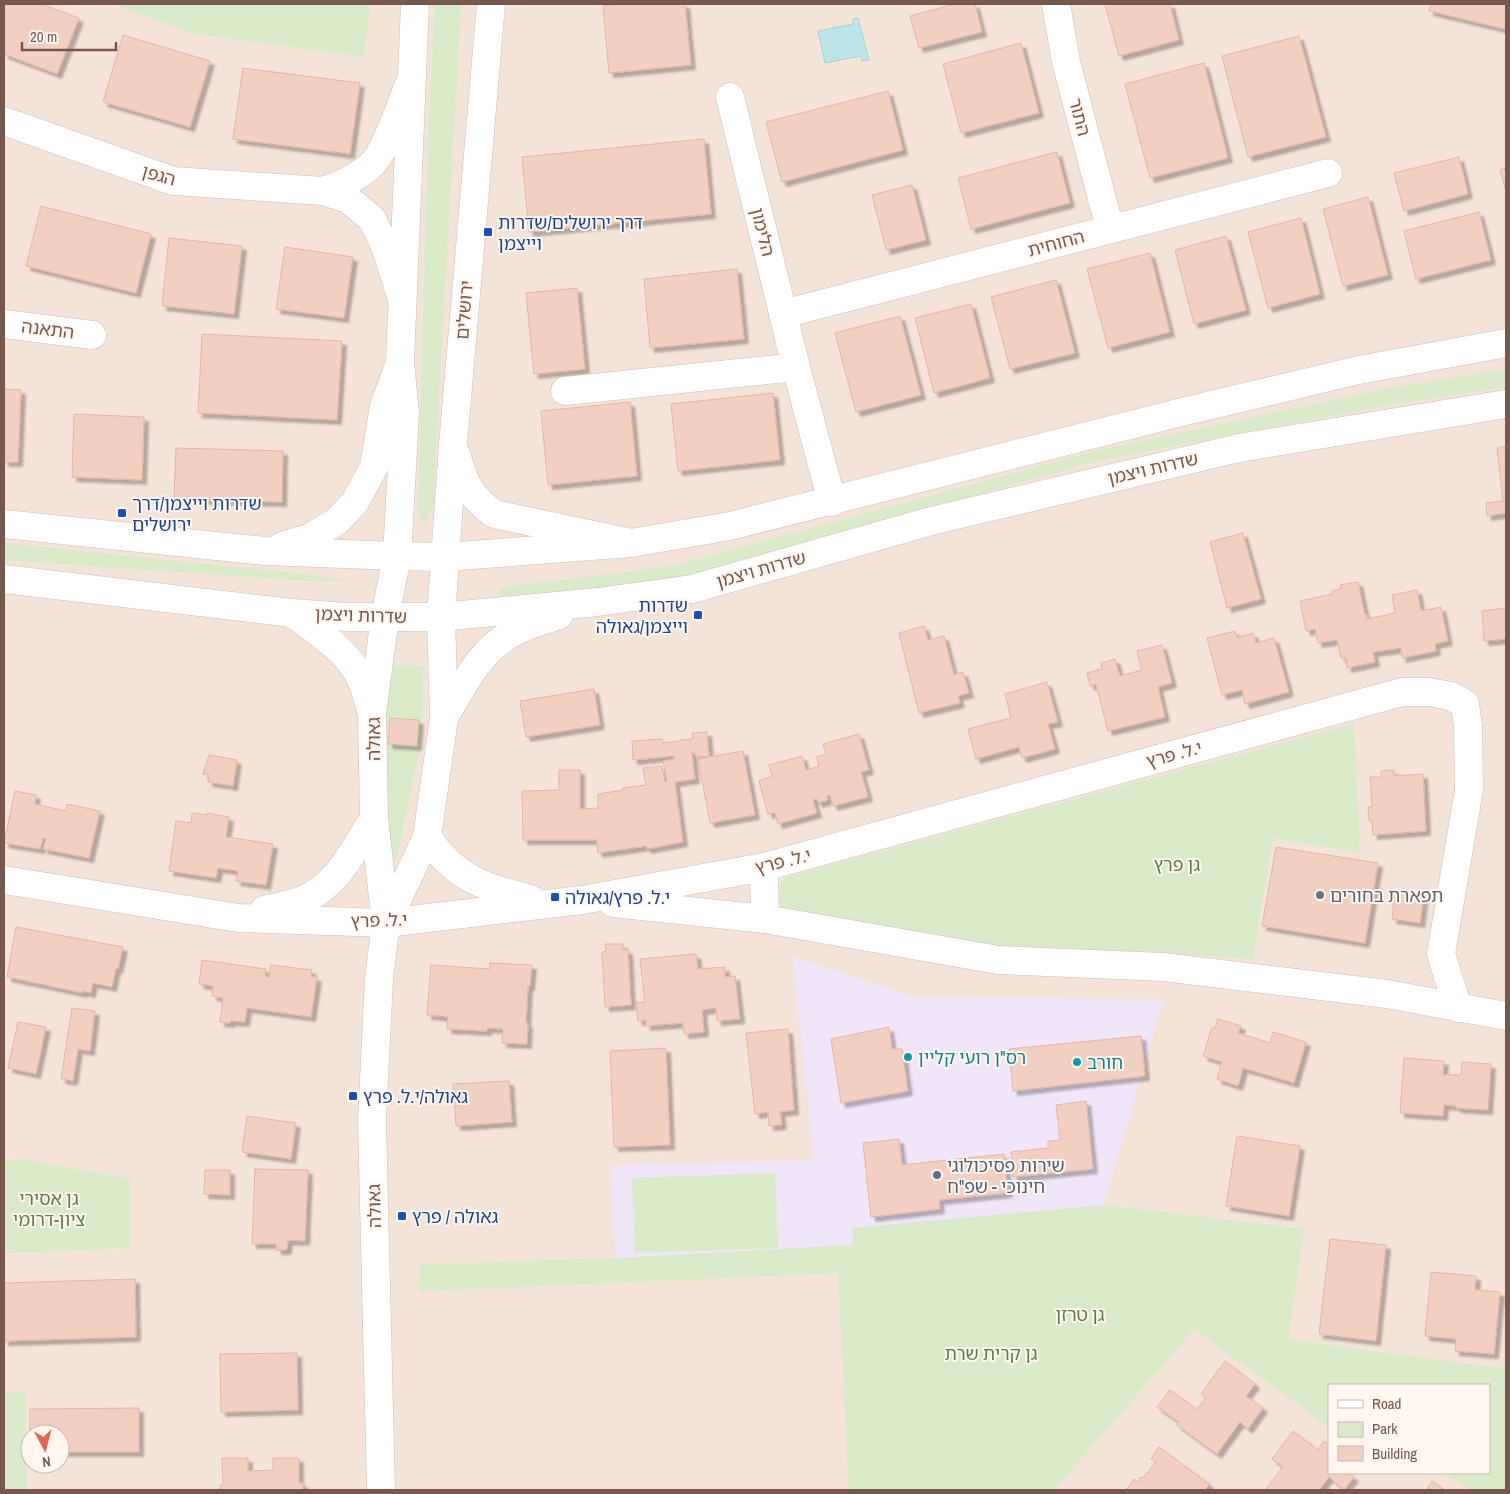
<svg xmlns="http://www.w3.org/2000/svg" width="1510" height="1494" font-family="'Archivo Narrow','Noto Sans Hebrew',sans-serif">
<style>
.residential{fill:#f4e4d7;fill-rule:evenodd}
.education{fill:#f0e5f9}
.green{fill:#d8eac7}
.water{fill:#bde4e6;stroke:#a3d4d8}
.building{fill:#f2d0c1;stroke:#e4b5a1;filter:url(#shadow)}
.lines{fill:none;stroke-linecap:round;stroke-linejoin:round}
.minor-casing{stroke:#d1bcb1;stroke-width:29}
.tertiary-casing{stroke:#d1bcb1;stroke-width:29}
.secondary-casing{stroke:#d4bcae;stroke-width:29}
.minor{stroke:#fff;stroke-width:28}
.tertiary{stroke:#fff;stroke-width:28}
.secondary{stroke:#fff;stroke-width:28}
.transit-dot{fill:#1a4fb4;stroke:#fff7ef;stroke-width:2}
.worship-dot{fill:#6b7280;stroke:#fff7ef;stroke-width:2}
.culture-dot{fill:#0f9aa8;stroke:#fff7ef;stroke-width:2}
.service-dot{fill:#5c6f8a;stroke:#fff7ef;stroke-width:2}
.labels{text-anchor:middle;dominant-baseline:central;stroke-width:4;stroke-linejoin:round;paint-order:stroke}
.street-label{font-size:18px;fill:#77584c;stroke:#fff7ef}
.transit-label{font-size:18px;fill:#164399;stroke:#fff7ef;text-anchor:start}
.park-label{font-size:18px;fill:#597c44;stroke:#fff7ef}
.worship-label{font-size:18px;fill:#5b616d;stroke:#fff7ef;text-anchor:start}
.culture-label{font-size:18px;fill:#0d838f;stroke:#fff7ef;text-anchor:start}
.service-label{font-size:18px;fill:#4e5e75;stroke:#fff7ef;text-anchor:start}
</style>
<defs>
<filter id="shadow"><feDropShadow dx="4.5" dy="4.5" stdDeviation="1" flood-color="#0004"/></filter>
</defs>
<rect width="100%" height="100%" fill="#fcf3e9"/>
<path class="residential" d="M4,4H1506V1490H4ZM1329,1385H1489V1473H1329ZM30,1434H60V1464H30Z"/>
<path class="education" d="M792,956L914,997L1163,999L1104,1205L852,1228L854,1245L616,1258L610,1166L814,1160Z"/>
<g class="green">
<path d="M111,4H370L364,57L193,33Z"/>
<path d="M435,4H461L433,503L425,526L419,517L418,503L428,136Z"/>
<path d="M1506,369V387L1388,405L1096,461L663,584L501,600L499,588L674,566L1095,451L1385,389Z"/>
<path d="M4,543L319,576L349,581H310L4,560Z"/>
<path d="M392,665L423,666V711L419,752L396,860L390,863L385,709Z"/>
<path d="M1354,724L1360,853L1273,838L1253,959L1170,953L1000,949L787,915C777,900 774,891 786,877Z"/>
<path d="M4,1159L25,1160L130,1179V1248L4,1253Z"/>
<path d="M775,1173L778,1248L635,1253L632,1178Z"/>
<path d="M1104,1205L1304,1229L1288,1340L1506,1369V1490H1471L1445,1473H1489V1385H1329V1427L1194,1329L1054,1490H849L838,1273L420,1291L419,1265L616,1258L853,1245L852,1228Z"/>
<path d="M4,1392H25L27,1490H4Z"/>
</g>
<path class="water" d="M858,18L869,60L862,61L861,56L825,63L818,31L853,24V19Z"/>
<g class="building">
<path d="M4,4H41L79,18L57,74L4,54Z"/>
<path d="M621,4H685L691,65L609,73L603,6Z"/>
<path d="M955,4H975L982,32L919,48L910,16Z"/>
<path d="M1105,4H1170L1179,40L1119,56Z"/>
<path d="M1431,4H1506L1505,29L1429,11Z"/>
<path d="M123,35L210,61L190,127L103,102Z"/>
<path d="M1299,36L1326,137L1248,157L1222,56Z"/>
<path d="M1021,43L1039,113L961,133L943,64Z"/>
<path d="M1204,63L1228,158L1150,178L1125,84Z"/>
<path d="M243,68L360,83L350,154L233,139Z"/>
<path d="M888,91L903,150L782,182L766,122Z"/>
<path d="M704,139L711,214L529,232L522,157Z"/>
<path d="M1057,152L1070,203L971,229L958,178Z"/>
<path d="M1459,157L1468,194L1404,211L1394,173Z"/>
<path d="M1506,168V192L1500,170Z"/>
<path d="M912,185L926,240L886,250L872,195Z"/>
<path d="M1368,197L1388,275L1343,286L1323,209Z"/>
<path d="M41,206L151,234L136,293L26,266Z"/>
<path d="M1479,212L1491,260L1416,279L1404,231Z"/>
<path d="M1301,218L1320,294L1268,308L1248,232Z"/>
<path d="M1226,236L1246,310L1194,324L1175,250Z"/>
<path d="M169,238L242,246L234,314L162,306Z"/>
<path d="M285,247L353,257L344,318L276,309Z"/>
<path d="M1150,253L1170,332L1108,348L1087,269Z"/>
<path d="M737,269L744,339L650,348L644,279Z"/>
<path d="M1056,280L1075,353L1010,369L991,297Z"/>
<path d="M577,288L585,369L534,374L526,293Z"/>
<path d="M971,304L990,378L934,393L915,318Z"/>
<path d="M900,316L921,395L856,412L835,333Z"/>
<path d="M202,334L342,341L337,420L198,413Z"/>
<path d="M4,389L21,390L18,462H4Z"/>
<path d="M773,393L780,460L678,471L671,404Z"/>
<path d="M630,402L637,476L548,485L541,411Z"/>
<path d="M74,414L144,417L142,480L72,477Z"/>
<path d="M1506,446V513L1487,516L1486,503L1503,501L1497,448Z"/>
<path d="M176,448L283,451L282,502L174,499Z"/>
<path d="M1243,533L1261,599L1227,608L1210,542Z"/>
<path d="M1358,582L1365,615H1367V619L1395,613L1392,595L1417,590L1421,611L1441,607L1448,641L1435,644L1436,651L1402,658L1401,648L1373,652L1375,662L1347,668L1346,658H1341L1337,640L1318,643L1315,629L1306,631L1300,601L1333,594L1332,591L1341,589L1340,585Z"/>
<path d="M1506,608V639L1484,641L1482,611Z"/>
<path d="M924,626L928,640L944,636L954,675L963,672L969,693L958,696L960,703L919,713L899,633Z"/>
<path d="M1235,631L1237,638L1253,633L1256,643L1274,638L1289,692L1245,704L1242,690L1222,695L1207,638Z"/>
<path d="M1162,645L1172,683L1158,687L1165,717L1108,731L1096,684L1090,686L1087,673L1102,669L1101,663L1115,659L1120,676L1142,670L1137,651Z"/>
<path d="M1047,682L1058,722L1048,724L1055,749L1022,758L1019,747L976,759L968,729L1011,718L1005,694Z"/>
<path d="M594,689L600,725L526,737L520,701Z"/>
<path d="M390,718L419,720L417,746L388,744Z"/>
<path d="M707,732L709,756L696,757L695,753H692L695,779L675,782L683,842L647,849L646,846L598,853L597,840H523L522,791L559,790V770H580V809L598,808V794L624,790L623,788L646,785L643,768L662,766L665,782L667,781L663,761L674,759V756L633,760L632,741L662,739L663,743L680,741V740L693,739L692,733Z"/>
<path d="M859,734L869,770L861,772L868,797L833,806L830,795L827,796L828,800L818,803L817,799L813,800L817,813L778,824L775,813L768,814L759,781L772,776L769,765L802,756L806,770L819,766L817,757L826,754L823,744Z"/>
<path d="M743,751L755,815L710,823L698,759Z"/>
<path d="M209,755L237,760L233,786L208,782L209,775L203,774Z"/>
<path d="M1394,770V776L1423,774L1426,831L1373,835L1372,820L1369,821L1368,807H1372L1370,777H1381V771Z"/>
<path d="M15,791L36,795L35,804L66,811L67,804L100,811L89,858L43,849L46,839L43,838L40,849L4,843Z"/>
<path d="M192,813L207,815V813L229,817L226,837L273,844L266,885L236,881L238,871L218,868L216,878L169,871L176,821L191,823Z"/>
<path d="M1276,847L1378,863L1365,943L1262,926Z"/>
<path d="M1395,890L1424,894L1420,923L1392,919Z"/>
<path d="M16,927L123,947L118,969L116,968L112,987L93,983L91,993L83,991V993L7,977Z"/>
<path d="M605,944H623V950H628L631,1005L605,1007L602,952L606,951Z"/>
<path d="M696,954L698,969L725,967V977L735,976L740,1019L717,1021L716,1008L702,1010L704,1032L684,1034L683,1023L646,1026V1020L638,1021L636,1003L645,1002L640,959Z"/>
<path d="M202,960L266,969L265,976L269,977L271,965L312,970L311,977H317L311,1017L247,1008L245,1022L231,1021L230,1023L220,1022L223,998L212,996L213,986L199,984Z"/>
<path d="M490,963L532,965L530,986H528L526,1023H528L527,1044L502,1043L503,1029L487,1028V1031L447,1029L448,1017L427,1015L431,965L490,969Z"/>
<path d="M72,1008L95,1011L90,1051L78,1049L73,1081L61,1079Z"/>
<path d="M1218,1019L1241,1026L1238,1033L1270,1043L1273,1032L1306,1042L1294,1083L1243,1068L1238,1086L1217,1079L1222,1062L1203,1056L1212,1027L1215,1028Z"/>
<path d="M18,1022L46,1027L36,1074L8,1068Z"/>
<path d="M889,1027L892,1049H902L908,1091L841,1103L831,1039Z"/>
<path d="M788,1029L794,1110L780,1112L782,1125L769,1126L768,1112L755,1114L746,1033Z"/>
<path d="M1141,1036L1145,1076L1013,1091L1009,1049Z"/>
<path d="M666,1048L670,1145L614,1147L610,1051Z"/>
<path d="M1404,1058L1444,1061L1443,1075H1461L1462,1062L1491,1064L1488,1110L1456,1108V1106L1444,1105L1443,1116L1400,1113Z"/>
<path d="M509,1081L512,1122L456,1126L453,1084Z"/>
<path d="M1086,1101L1093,1169L1013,1177L1011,1152L1048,1148V1141L1060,1140L1056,1105Z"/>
<path d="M247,1116L296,1123L291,1159L242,1152Z"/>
<path d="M1237,1136L1300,1146L1289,1216L1226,1206Z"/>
<path d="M899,1139L902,1165L1004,1154L1008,1193L939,1200L940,1209L871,1217L863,1143Z"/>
<path d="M255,1169L308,1170L305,1241L288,1240L287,1249L285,1250H277L276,1244H252Z"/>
<path d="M205,1170H230V1195L204,1194Z"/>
<path d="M1330,1239L1386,1245L1376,1341L1319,1334Z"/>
<path d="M1431,1272L1476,1276L1475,1290L1500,1292L1494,1354L1455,1351L1456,1339L1425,1336Z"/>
<path d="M135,1279L136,1337L4,1341V1283Z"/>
<path d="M297,1353L298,1410L221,1412L220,1354Z"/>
<path d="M1225,1361L1255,1384L1246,1396L1263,1408L1248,1429L1240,1422L1217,1454L1177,1425L1179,1422L1157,1407L1170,1390L1197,1409L1206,1398L1201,1394Z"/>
<path d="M139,1408V1452H60V1434H30V1409Z"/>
<path d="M1293,1431L1318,1450L1324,1441L1329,1445V1454L1327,1456L1329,1458V1473H1348L1354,1477L1344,1490L1329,1477L1319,1490H1265L1283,1467L1272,1459Z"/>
<path d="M1159,1447L1209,1484L1205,1490H1126L1134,1479L1138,1482L1141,1477L1143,1478L1156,1462L1151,1459Z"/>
<path d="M222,1458H248V1471L273,1470V1458H299V1483H303V1490H220V1485H223Z"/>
<path d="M1432,1481L1444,1490H1426Z"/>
</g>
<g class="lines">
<defs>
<g id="minor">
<path d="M1056,4L1066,62L1110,229"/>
<path d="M730,97L796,367L832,502"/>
<path d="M783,314L1328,173"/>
<path d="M4,324L92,335"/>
<path d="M565,391L796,367"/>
<path d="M427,837C455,878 485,888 531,899"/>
<path d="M764,867L765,919"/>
<path d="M4,880L238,918L386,923L582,900L764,867L1402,692H1429L1451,696L1465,704L1468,726L1469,790L1441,954L1458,1008"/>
<path d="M613,903L765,919L998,960L1163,967L1387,994L1506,1016"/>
<path d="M264,910C277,907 292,904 305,899C340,883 354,848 374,818"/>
</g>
<g id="tertiary">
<path d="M4,121L173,181L323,191L348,199L372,219L385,246L402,299"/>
<path d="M323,191C340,185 360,177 373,163C386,150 403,99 411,79"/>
<path d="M444,718C464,684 481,647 518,630C531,624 545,620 559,615"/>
<path d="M386,923L427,837L444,718L441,617L598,602L692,589L931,521L1239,448L1506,404"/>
<path d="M381,1490L372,1121L379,978L386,923L374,818L372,714L385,617L397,556L446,557L631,543L730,526L1190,410L1359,370L1506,343"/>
</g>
<g id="secondary">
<path d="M456,454C465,484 469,495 494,514L631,543"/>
<path d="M4,524L265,551L397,556L405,413L400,362L415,4"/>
<path d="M282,546L311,537L337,521L355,502L374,467L384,406L398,368"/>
<path d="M4,579L292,613L346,617H441L453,445L491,4"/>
<path d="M292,613C316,631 342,647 358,673C365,685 368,701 372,714"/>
</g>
</defs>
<use href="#minor" class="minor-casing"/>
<use href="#tertiary" class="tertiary-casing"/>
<use href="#secondary" class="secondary-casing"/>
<use href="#minor" class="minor"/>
<use href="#tertiary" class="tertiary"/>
<use href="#secondary" class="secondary"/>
</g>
<g class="transit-dot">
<rect x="483" y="227" width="10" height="10" rx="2.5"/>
<rect x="117" y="508" width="10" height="10" rx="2.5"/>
<rect x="693" y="610" width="10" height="10" rx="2.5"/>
<rect x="550" y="892" width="10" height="10" rx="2.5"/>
<rect x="348" y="1091" width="10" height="10" rx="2.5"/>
<rect x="397" y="1211" width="10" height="10" rx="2.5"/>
</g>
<circle class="worship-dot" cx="1320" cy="895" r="5"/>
<g class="culture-dot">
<circle cx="908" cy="1057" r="5"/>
<circle cx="1077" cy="1062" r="5"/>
</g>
<circle class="service-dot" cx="937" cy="1175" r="5"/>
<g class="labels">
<g class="street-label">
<text transform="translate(1080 117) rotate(75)">התור</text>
<text transform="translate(159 175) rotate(16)">הגפן</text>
<text transform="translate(763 232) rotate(76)">הלימון</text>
<text transform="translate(1056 243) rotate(-15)">החוחית</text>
<text transform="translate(464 310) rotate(-85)">ירושלים</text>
<text transform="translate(48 329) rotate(7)">התאנה</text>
<text transform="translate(1153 468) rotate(-13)">שדרות ויצמן</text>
<text transform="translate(761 569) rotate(-16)">שדרות ויצמן</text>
<text transform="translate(361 615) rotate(2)">שדרות ויצמן</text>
<text transform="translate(373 739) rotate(-90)">גאולה</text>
<text transform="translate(1174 754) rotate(-15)">י.ל. פרץ</text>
<text transform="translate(783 861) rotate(-14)">י.ל. פרץ</text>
<text transform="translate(379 920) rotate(-2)">י.ל. פרץ</text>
<text transform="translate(374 1206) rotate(-91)">גאולה</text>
</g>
<g class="transit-label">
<text x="498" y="222">דרך ירושלים/שדרות<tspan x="498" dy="21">וייצמן</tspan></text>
<text x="132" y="503">שדרות וייצמן/דרך<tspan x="132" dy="21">ירושלים</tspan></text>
<text x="688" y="605" text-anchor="end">שדרות<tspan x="688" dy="21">וייצמן/גאולה</tspan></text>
<text x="565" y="897">י.ל. פרץ/גאולה</text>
<text x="363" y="1096">גאולה/י.ל. פרץ</text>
<text x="412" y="1216">גאולה / פרץ</text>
</g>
<g class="park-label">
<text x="1177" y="864">גן פרץ</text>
<text x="49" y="1198">גן אסירי<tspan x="49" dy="21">ציון-דרומי</tspan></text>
<text x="1080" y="1314">גן טרזן</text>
<text x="991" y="1353">גן קרית שרת</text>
</g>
<g class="worship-label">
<text x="1330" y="895">תפארת בחורים</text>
</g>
<g class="culture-label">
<text x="918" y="1057">רס"ן רועי קליין</text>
<text x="1087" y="1062">חורב</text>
</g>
<g class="service-label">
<text x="947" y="1165">שירות פסיכולוגי<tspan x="947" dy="21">חינוכי - שפ"ח</tspan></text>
</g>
</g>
<rect width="1510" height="1494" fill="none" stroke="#77584c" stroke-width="10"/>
<rect x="1328" y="1384" width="162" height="90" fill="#fff7ef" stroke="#c9b7ae"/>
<rect x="1338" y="1400" width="25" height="8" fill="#ffffff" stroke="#c9b7ae"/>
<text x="1372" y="1409" font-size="15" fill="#77584c">Road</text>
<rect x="1338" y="1422" width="25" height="15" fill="#d8eac7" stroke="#c9b7ae"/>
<text x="1372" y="1434" font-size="15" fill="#77584c">Park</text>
<rect x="1338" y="1446" width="25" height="15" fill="#f2d0c1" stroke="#c9b7ae"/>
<text x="1372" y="1459" font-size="15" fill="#77584c">Building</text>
<g transform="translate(45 1449) rotate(173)"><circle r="24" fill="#fff7ef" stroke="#c9b7ae"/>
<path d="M0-4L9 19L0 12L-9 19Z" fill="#e46550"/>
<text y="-8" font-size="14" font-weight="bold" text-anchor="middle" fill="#77584c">N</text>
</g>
<path d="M22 42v8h94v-8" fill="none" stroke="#77584c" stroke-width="2.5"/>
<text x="30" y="42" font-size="15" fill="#77584c" stroke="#fff7ef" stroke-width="4" paint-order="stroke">20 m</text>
</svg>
